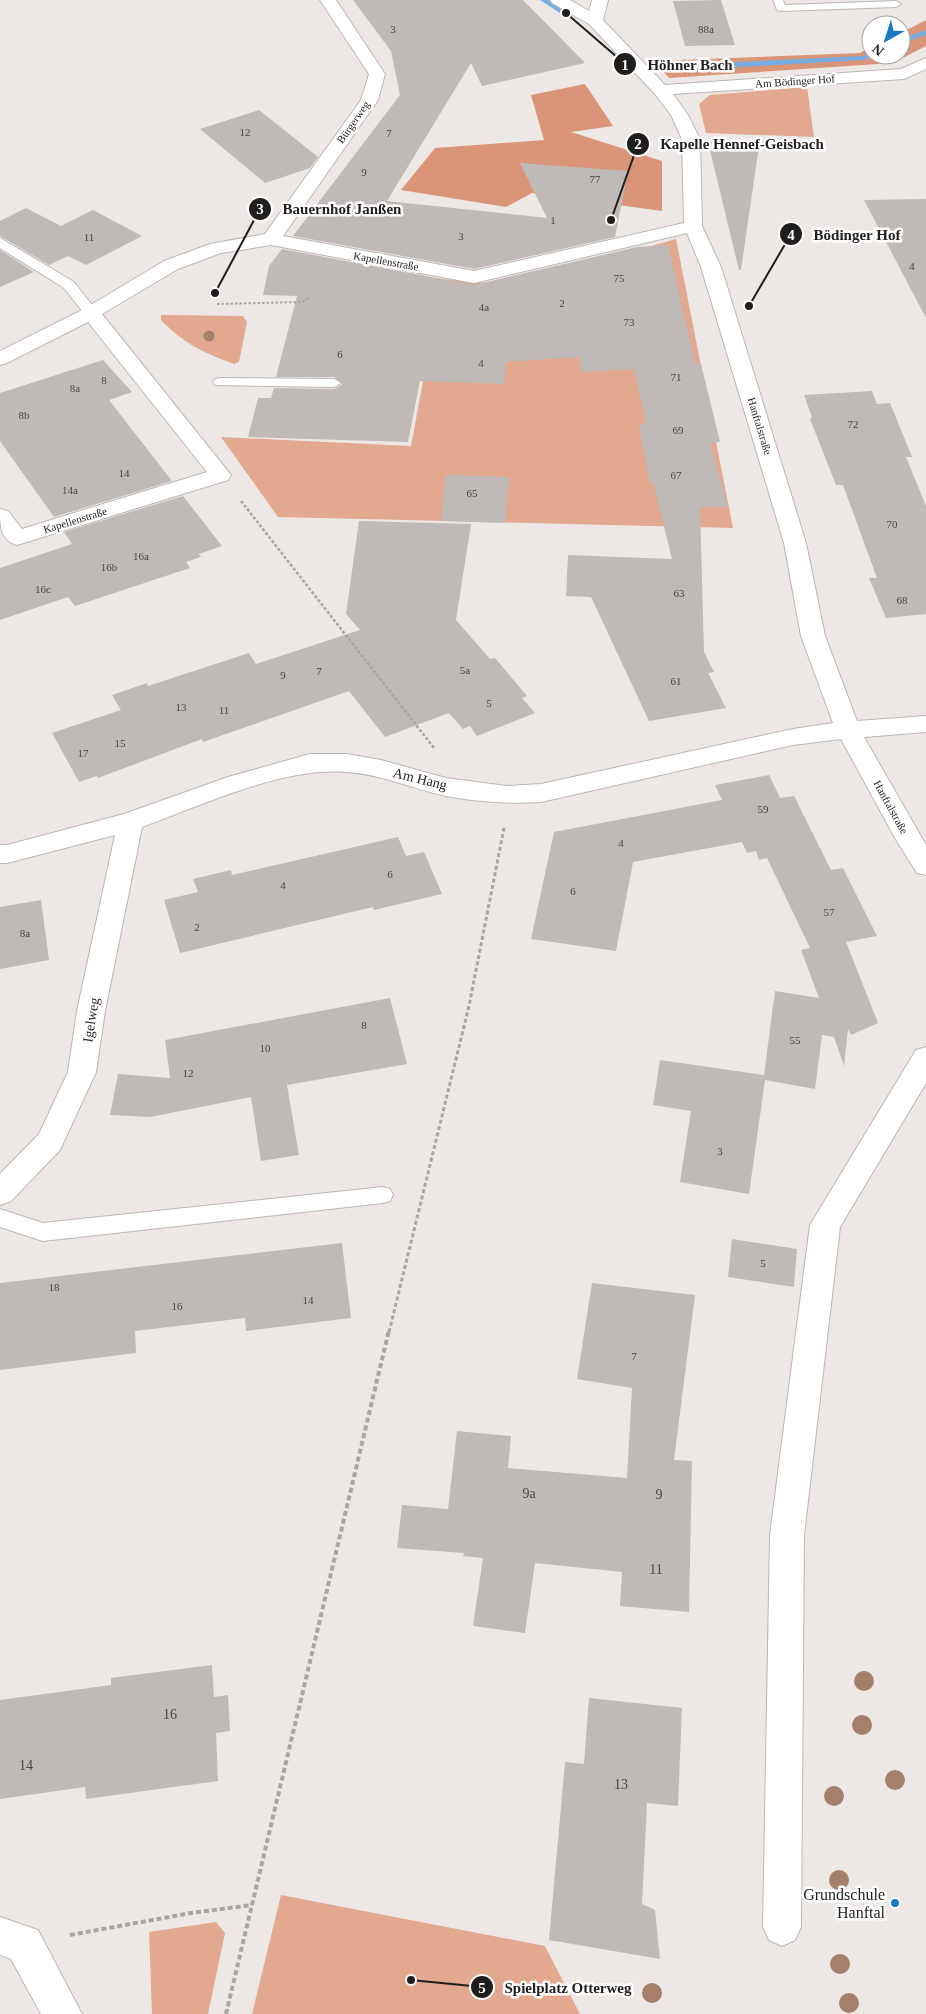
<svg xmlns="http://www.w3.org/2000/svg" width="926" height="2014" font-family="'Times New Roman',serif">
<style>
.green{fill:#e2a890}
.forest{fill:#da9578}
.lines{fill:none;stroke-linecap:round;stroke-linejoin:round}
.stream{fill:#79ade1;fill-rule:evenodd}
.building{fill:#bfbab8}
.service-casing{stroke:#bbb6b4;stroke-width:2}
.minor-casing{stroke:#bbb6b4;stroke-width:2}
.path-far3{stroke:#a8a4a2;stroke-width:2;stroke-dasharray:2.5 2;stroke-linecap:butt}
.path-far2{stroke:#a8a4a2;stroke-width:2.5;stroke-dasharray:3 2;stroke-linecap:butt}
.path-far1{stroke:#a8a4a2;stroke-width:3;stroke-dasharray:4 2.5;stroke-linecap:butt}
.path{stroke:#a8a4a2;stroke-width:4;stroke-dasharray:5 3;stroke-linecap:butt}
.service{fill:#fff;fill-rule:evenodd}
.minor{fill:#fff;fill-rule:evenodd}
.tree{fill:#a4806c}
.poi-dot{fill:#1a79c5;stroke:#fff;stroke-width:2}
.labels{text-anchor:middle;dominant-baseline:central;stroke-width:5;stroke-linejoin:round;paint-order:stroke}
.number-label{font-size:11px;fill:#484544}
.far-street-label{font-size:11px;fill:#201e1d;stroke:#fff}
.street-label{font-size:14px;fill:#201e1d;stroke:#fff}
.near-number-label{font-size:14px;fill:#484544}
.near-poi-label{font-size:16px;fill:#201e1d;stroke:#fff;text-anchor:end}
.leader{fill:none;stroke:#201e1d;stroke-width:2}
.callout-dot{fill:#201e1d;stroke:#fff;stroke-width:2}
.mark-label{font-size:15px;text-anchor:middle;font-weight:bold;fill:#fff}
.callout-label{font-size:15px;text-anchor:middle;font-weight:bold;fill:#201e1d;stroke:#fff;stroke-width:5;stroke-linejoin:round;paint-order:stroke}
</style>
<rect width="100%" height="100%" fill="#ede8e6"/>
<g class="green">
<path d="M807,87L814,137L706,133L699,104L710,95Z"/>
<path d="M676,239L733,528L278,517L221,437L411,446L442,279L514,285Z"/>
<path d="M161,315L243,316L247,322L239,362L234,364C204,353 184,344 161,320Z"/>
<path d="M281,1895L545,1946L580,2014H252Z"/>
<path d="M216,1922L225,1933L208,2014H152L149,1932Z"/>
</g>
<g class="forest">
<path d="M926,20V46L893,63L669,78L655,61L860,53L871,47V55H901V33Z"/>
<path d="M585,84L613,126L571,132L662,161V211L532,193L506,207L401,190L435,148L544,140L531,95Z"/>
</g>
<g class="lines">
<g class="stream">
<path d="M540,0H550L570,13L563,15Z"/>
<path d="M926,30V35L901,44V39Z"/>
<path d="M871,53V55H875L864,60L673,71L669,68L673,65L863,56Z"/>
</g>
</g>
<g class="building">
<path d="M353,0H523L585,63L482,86L471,63L387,201L547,218L520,163L628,171L615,237L474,269L293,236L400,95L391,51Z"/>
<path d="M721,0L735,45L685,46L673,1Z"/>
<path d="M259,110L318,157L310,168L265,183L200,129Z"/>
<path d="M708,142L759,146L741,270H739Z"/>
<path d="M926,199V318L864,200Z"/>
<path d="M26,208L61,226L93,210L142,236L86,265L68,256L49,265L0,236V221Z"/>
<path d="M668,245L695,364H701L720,442L710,443L728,507H700L704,652L714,672L708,673L726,708L649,721L591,597L566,596L568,555L672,559L653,482L650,483L639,427L646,422L634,369L582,372L578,357L506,362L504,384L420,381L408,442L248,437L258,398H271L274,388L334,389L343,384L334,377H276L297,296L263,295L269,266L282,249L474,285L637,247Z"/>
<path d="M0,250L34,272L0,287Z"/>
<path d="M103,360L132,392L109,400L172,481L54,517L0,441V393Z"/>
<path d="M872,391L877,404L890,403L912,457H906L926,506V614L886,618L869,578H877L843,485H836L810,419L812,417L804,395Z"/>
<path d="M446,475L509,477L505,523L441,521Z"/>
<path d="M183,496L222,546L199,554L201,557L186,562L190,568L75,606L68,597L0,620V568L72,544L64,532Z"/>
<path d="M359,521L471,524L456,620L490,659L495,658L527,696L522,698L535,713L477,736L470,726L463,729L449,713L385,737L349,691L203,742L202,739L98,778L97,776L79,782L52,733L121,710L112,695L147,683L148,686L249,653L256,664L360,630L346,614Z"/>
<path d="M769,775L780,798L794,796L831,870L843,868L877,936L846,942L878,1023L851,1035L848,1029L844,1066L834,1037L822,1035L815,1089L765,1080L749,1194L680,1182L691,1111L653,1105L660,1060L764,1075L775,991L819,998L801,950L810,948L767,858L759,860L756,851L747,853L742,842L633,862L616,951L531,939L554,832L722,800L715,785Z"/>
<path d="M398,837L406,856L424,852L442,894L374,910L373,907L180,953L164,900L198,892L193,879L231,870L232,875Z"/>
<path d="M41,900L49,960L0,969V907Z"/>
<path d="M390,998L407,1064L287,1085L299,1155L261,1161L251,1097L150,1117L110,1115L118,1074L170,1078L165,1040Z"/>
<path d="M732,1239L797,1249L794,1287L728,1277Z"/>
<path d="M342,1243L351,1318L246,1331L245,1318L135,1331L136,1353L0,1370V1283Z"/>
<path d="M592,1283L695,1295L674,1460L692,1461L689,1612L620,1606L622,1572L535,1563L525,1633L473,1626L483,1558L463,1556L464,1553L397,1548L402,1505L448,1509L457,1431L511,1436L508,1468L627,1478L632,1388L577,1379Z"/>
<path d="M212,1665L214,1697L228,1695L230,1731L216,1733L218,1781L86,1799L85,1787L0,1799V1700L111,1685V1678Z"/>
<path d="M589,1698L682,1708L678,1806L647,1803L642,1904L655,1910L660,1959L549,1940L565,1762L584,1764Z"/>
</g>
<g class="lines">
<defs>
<g id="service">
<path d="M773,0H783L785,5L896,1L901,4L896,7L781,11L777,10Z"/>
<path d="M0,238L74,282L98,313L96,316H86L64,288L0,248Z"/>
<path d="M220,378L334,379L341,383L334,387L215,385L213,382L215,379Z"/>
<path d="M383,1187L390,1189L393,1195L390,1201L383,1203L43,1241L0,1227V1209L43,1223Z"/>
</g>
<g id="minor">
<path d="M320,0H336L385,74L378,100L283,236L474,271L684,223L682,139L671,115L655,94L589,24L552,3L550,0H570L589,11L592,0H608L603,20L665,85L901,69L926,58V69L904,79L673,94L688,115L700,139L702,226L721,267L806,543L825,636L857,721L926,716V732L864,737L926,845V875L917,873L895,838L841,739L793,745L541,802C509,804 478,802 446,796C413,789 381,774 346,772C282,767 202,805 142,827L105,1011L96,1072L60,1150L10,1202L0,1205V1174L39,1134L68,1072L77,1011L115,835L7,863H0V845H7L124,814L228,777L310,754H347L381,760L446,778L507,786L541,784L793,729L833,723L801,636L784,543L701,267L687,233L474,283L271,245L221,253L178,269L102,314L231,475L228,480L17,545C0,540 0,525 0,509L8,511L22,529L207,472L88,322L7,363L0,365V351L84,309L164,261L210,244L265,234L361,100L369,74Z"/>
<path d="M926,1047V1083L840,1227L804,1535L801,1927L795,1940L782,1946L769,1940L763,1927L770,1535L810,1225L916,1050Z"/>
<path d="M0,1917L38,1930L82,2014H41L11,1959L0,1955Z"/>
</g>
</defs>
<use href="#service" class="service-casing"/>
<use href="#minor" class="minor-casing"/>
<path class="path-far3" d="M217,304L302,302L310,297"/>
<path class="path-far2" d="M241,501L434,748"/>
<path class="path-far1" d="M389,1332L469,1006L504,828"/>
<g class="path">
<path d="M70,1935L191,1913L252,1905"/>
<path d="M226,2014L389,1330"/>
</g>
<use href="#service" class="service"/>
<use href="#minor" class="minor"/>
</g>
<g class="tree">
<circle cx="209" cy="336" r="5.5"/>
<circle cx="864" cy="1681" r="10"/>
<circle cx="862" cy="1725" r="10"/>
<circle cx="895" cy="1780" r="10"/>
<circle cx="834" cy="1796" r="10"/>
<circle cx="839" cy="1880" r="10"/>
<circle cx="840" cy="1964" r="10"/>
<circle cx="652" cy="1993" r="10"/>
<circle cx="849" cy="2003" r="10"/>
</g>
<circle class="poi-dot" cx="895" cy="1903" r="5"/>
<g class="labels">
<g class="number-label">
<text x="393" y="29">3</text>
<text x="706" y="29">88a</text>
<text x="245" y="132">12</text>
<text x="389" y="133">7</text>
<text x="364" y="172">9</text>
<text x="595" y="179">77</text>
<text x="553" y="220">1</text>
<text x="461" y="236">3</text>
<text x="89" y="237">11</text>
<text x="912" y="266">4</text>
<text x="619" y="278">75</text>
<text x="562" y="303">2</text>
<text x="484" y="307">4a</text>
<text x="629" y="322">73</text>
<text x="340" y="354">6</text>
<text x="481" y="363">4</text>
<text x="676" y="377">71</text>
<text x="104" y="380">8</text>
<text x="75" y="388">8a</text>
<text x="24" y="415">8b</text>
<text x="853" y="424">72</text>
<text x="678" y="430">69</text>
<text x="124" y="473">14</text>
<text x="676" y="475">67</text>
<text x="70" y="490">14a</text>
<text x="472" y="493">65</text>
<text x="892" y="524">70</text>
<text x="141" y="556">16a</text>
<text x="109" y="567">16b</text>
<text x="43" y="589">16c</text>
<text x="679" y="593">63</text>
<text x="902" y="600">68</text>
<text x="465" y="670">5a</text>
<text x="319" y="671">7</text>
<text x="283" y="675">9</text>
<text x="676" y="681">61</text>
<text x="489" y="703">5</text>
<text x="181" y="707">13</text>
<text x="224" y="710">11</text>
<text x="120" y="743">15</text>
<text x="83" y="753">17</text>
<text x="763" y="809">59</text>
<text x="621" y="843">4</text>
<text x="390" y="874">6</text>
<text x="283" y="885">4</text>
<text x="573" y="891">6</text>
<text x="829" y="912">57</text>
<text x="197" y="927">2</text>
<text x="25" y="933">8a</text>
<text x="364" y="1025">8</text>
<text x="795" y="1040">55</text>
<text x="265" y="1048">10</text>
<text x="188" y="1073">12</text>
<text x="720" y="1151">3</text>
<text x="763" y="1263">5</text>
<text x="54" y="1287">18</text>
<text x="308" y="1300">14</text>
<text x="177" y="1306">16</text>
<text x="634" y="1356">7</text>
</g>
<g class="far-street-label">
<text transform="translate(795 81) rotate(-4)">Am Bödinger Hof</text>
<text transform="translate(353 122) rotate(-55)">Bürgerweg</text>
<text transform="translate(386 261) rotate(10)">Kapellenstraße</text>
<text transform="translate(760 426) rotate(73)">Hanftalstraße</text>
<text transform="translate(75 520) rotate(-17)">Kapellenstraße</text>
<text transform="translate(891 807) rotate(61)">Hanftalstraße</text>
</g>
<g class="street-label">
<text transform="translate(420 779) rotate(14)">Am Hang</text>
<text transform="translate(91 1020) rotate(-81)">Igelweg</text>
</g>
<g class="near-number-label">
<text x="529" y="1493">9a</text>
<text x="659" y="1494">9</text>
<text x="656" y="1569">11</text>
<text x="170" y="1714">16</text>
<text x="26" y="1765">14</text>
<text x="621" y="1784">13</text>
</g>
<g class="near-poi-label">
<text x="885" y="1894">Grundschule<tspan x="885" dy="18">Hanftal</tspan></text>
</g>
</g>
<path class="leader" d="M566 13L625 64M611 220L638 144M215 293L260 209M749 306L791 234M411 1980L482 1987"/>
<g class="callout-dot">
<circle cx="566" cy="13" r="5"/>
<circle cx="611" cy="220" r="5"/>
<circle cx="215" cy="293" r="5"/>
<circle cx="749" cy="306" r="5"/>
<circle cx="411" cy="1980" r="5"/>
<circle cx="625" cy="64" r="12"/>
<circle cx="638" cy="144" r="12"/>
<circle cx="260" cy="209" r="12"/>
<circle cx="791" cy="234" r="12"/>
<circle cx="482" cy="1987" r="12"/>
</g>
<g class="mark-label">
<text x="625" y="70">1</text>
<text x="638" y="149">2</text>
<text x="260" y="214">3</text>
<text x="791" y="240">4</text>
<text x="482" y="1993">5</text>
</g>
<g class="callout-label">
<text x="690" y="70">Höhner Bach</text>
<text x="742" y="149">Kapelle Hennef-Geisbach</text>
<text x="342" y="214">Bauernhof Janßen</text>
<text x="857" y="240">Bödinger Hof</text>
<text x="568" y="1993">Spielplatz Otterweg</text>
</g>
<g transform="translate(886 40) rotate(219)"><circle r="24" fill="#ffffff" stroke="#a6a5a5"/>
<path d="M0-4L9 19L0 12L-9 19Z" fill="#1a79c5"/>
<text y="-8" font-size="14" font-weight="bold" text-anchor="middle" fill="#201e1d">N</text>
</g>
</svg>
